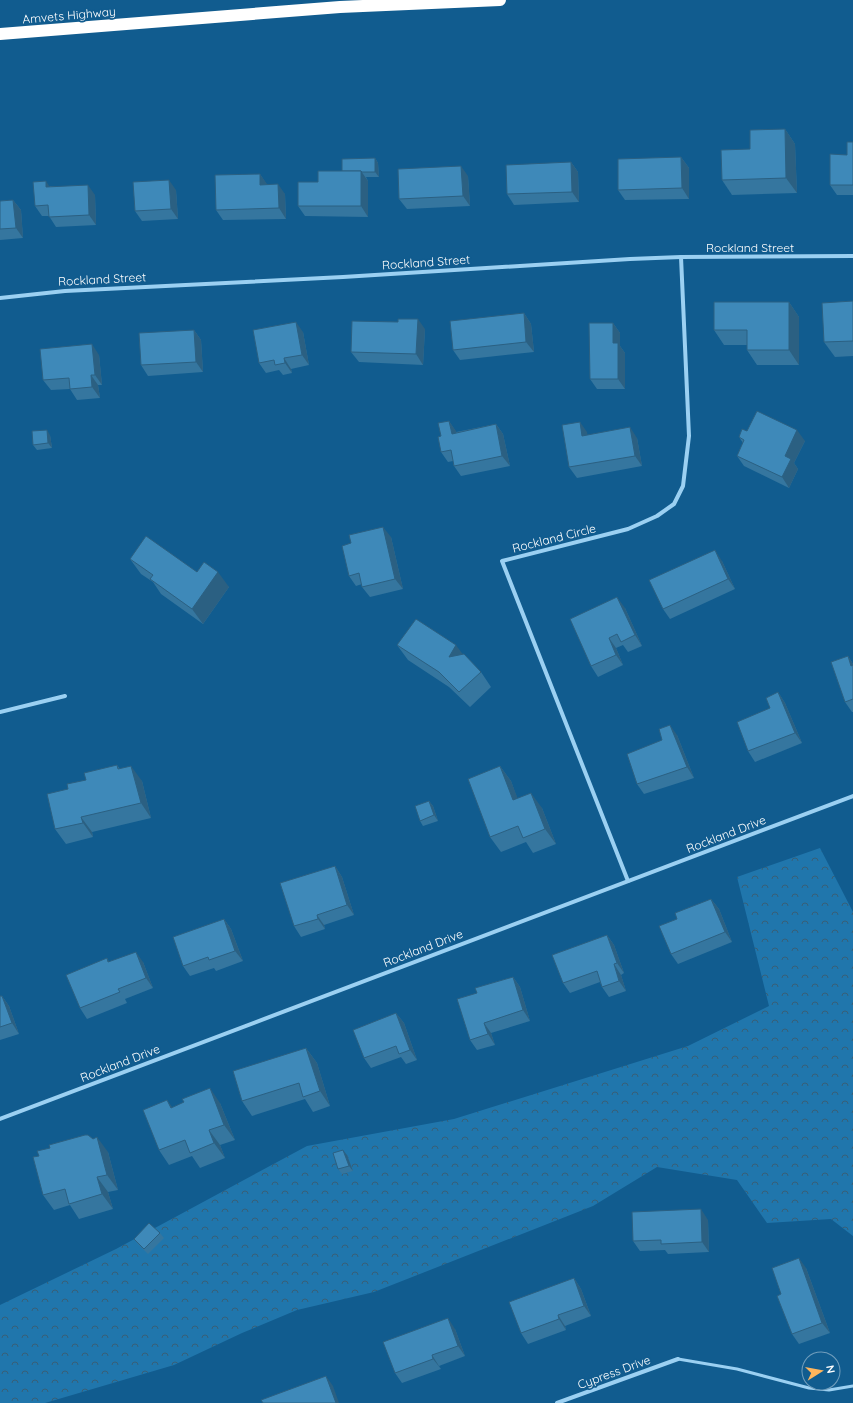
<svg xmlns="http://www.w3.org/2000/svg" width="853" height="1403" font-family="Quicksand,sans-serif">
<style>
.forest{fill:url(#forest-crowns)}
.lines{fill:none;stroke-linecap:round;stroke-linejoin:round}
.lane{stroke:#9bd0f2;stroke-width:3}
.street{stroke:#9bd0f2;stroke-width:4}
.highway{stroke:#fff;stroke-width:12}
.wall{fill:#35769f}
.shaded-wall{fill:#2b6082}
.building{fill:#3e89b9;stroke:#2b6082}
.labels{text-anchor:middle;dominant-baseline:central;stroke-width:3.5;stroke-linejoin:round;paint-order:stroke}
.street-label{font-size:12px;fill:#fff;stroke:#115c8f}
</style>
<defs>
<pattern id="forest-crowns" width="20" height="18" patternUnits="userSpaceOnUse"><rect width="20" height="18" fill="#2076ac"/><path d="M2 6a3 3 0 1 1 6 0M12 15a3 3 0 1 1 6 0" fill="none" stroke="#385f77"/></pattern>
</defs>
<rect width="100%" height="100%" fill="#115c8f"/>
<path class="forest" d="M820,848L853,912V1236L831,1219L767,1223L737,1180L657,1167L593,1206L374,1292L297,1310L242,1333L174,1365L45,1403H0V1305L116,1249L307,1146L454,1119L688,1046L769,1006L737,877Z"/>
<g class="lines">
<path class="lane" d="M678,1359L737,1369L809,1388L829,1390L853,1386"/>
<g class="street">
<path d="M0,298L65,291L343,277L630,259L681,257L853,256"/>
<path d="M0,712L65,696"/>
<path d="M628,881L502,561L628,529L657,516L674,504L683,486L689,436L681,257"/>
<path d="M0,1119L853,796"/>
<path d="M557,1403L678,1359"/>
</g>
<path class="highway" d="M0,34L340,7L500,0"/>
</g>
<g class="wall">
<path d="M785,129L795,144L797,193L732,195L722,180L750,149Z"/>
<path d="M853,142V195H837L830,185L847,155Z"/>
<path d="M681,157L689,168V199L625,200L618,190Z"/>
<path d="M375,158L378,163L379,177H366L368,181V217L305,216L298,206L318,182L342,171Z"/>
<path d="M571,162L578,172L579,202L514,205L507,194Z"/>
<path d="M260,174L267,185L285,194L286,219L223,220L216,210Z"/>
<path d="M468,176L470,206L407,209L399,199Z"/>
<path d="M50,186L95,195L96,225L56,227L49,216H42L35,206Z"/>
<path d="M176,190L178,219L142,221L135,211Z"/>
<path d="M13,200L21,210L23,238L0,240V201Z"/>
<path d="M853,301V356L835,357L824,342Z"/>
<path d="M789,302L799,317V365H757L747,350V345H724L714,330Z"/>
<path d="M524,313L531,324L534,352L460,360L453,350Z"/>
<path d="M613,323L620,333V346L625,353V389H597L590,379Z"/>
<path d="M425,329L423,365L359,362L351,352Z"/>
<path d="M194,330L201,340L203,372L148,376L141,365Z"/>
<path d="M303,332L309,365L291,369L292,373L283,375L279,370L266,373L259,363Z"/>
<path d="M99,355L102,385H98L100,398L77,400L70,389L51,390L43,380Z"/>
<path d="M449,421L456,432L496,424L503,434L510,466L461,476L454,466L453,461L448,462L441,452V436Z"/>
<path d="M747,431L805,441L794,463L798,469L789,488L744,466L737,456L743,443L739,437Z"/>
<path d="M587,432V435L637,438L642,466L577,478L569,467Z"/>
<path d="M50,435L52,448L37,450L33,445Z"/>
<path d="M391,537L403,589L370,597L362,587V584L356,586L349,576Z"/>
<path d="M130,559L197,572L229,587L203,624L161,594L153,582L141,574Z"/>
<path d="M722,561L735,589L670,619L663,609Z"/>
<path d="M625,608L642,646L628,652L623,645L616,648L623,665L598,677L591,666Z"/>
<path d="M397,645L463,654L481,672L491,687L470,707L449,687L408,660Z"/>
<path d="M848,656L853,664V712H852L845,702Z"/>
<path d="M778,692L785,703L802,743L755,762L748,751Z"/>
<path d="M677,735L694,778L644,794L637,784L662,740Z"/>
<path d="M117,765L120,769L142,781L151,818L92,832L93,837L66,844L55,829L68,789Z"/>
<path d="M500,766L511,781L517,798L542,808L556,844L533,853L526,842L501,852L490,837Z"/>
<path d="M429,801L433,806L438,821L423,826L420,821Z"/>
<path d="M335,866L342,877L354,915L324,925L325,929L301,937L294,926Z"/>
<path d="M711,899L719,909L732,942L678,964L671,954L677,919Z"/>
<path d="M224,919L231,929L243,961L216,971L214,968L190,976L183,966Z"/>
<path d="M607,935L614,945L624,973L621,975L626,991L609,997L602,987L600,982L570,993L563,983Z"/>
<path d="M107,958L109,962H143L153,988L125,999L127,1003L87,1019L80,1008Z"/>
<path d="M513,977L520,987L530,1021L491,1033L495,1045L477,1050L470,1040L477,993Z"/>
<path d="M0,996H2L9,1006L19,1034L0,1040Z"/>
<path d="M396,1013L404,1023L417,1060L406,1064L401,1057L371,1068L364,1058Z"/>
<path d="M306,1048L317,1063L330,1106L313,1112L305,1099L252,1116L242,1101Z"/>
<path d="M220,1103L235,1140L220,1145L225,1158L200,1168L192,1156L169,1165L159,1150L172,1107Z"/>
<path d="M108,1152L118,1190L108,1192L113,1209L79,1219L70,1205L54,1210L43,1195Z"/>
<path d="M347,1155L353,1171L342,1174L338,1169Z"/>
<path d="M708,1220L709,1252L668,1254L665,1250L640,1251L633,1241Z"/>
<path d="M160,1233L164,1238L148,1254L138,1244L134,1239Z"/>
<path d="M806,1268L830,1333L799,1344L792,1334L781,1294Z"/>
<path d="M574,1278L581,1289L591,1316L565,1326L566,1330L528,1344L521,1333Z"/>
<path d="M455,1329L465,1356L439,1366L441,1369L402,1383L395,1373Z"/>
</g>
<g class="shaded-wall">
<path d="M785,129L795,144L797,193L786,178Z"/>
<path d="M681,157L689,168V199L682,188Z"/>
<path d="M375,158L378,163L379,177L375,172Z"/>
<path d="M571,162L578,172L579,202L572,192Z"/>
<path d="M461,166L468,176L470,206L463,196Z"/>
<path d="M361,171L368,181V217L361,206Z"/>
<path d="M260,174L267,184V195L260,185Z"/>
<path d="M169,180L176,190L178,219L171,209Z"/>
<path d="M46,181L53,192L46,187Z"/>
<path d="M278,184L285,194L286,219L279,208Z"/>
<path d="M88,185L95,195L96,225L89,215Z"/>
<path d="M13,200L21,210L23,238L16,228Z"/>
<path d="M789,302L799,317V365L789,350Z"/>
<path d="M524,313L531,324L534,352L526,342Z"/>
<path d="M418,319L425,329L423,365L416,354Z"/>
<path d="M296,322L303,332L309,365L302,355Z"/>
<path d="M613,323L620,333V346L625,353V389L618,379L613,343Z"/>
<path d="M194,330L201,340L203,372L196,362Z"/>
<path d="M92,344L99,355L102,385L95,375Z"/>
<path d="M284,358L291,369L292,373L285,363Z"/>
<path d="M91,375L98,385L100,398L92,387Z"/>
<path d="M449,421L456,431L459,444L452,434Z"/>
<path d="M580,422L587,432L590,446L582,436Z"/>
<path d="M496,424L503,434L510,466L502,456Z"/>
<path d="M630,427L637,438L642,466L635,456Z"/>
<path d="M47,430L50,435L52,448L48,443Z"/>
<path d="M797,430L805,441L794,463L798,469L789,488L782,477L785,456Z"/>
<path d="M383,527L391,537L403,589L395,579Z"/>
<path d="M715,550L722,561L735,589L728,579Z"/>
<path d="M218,572L229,587L203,624L192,609Z"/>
<path d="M617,597L625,608L642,646L635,635Z"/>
<path d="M609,638L616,648L623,665L616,655Z"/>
<path d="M456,645L467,660L449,657Z"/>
<path d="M848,656L853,664V669L851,666Z"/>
<path d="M778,692L785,703L802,743L795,733Z"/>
<path d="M670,725L677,735L694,778L687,767Z"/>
<path d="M131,766L142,781L151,818L141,803Z"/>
<path d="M500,766L511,781L524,815L513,800Z"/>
<path d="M531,793L542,808L556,844L545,829Z"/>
<path d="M429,801L433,806L438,821L434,815Z"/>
<path d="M81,817L92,832L93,837L83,823Z"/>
<path d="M335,866L342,877L354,915L347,905Z"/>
<path d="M711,899L719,909L732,942L725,932Z"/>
<path d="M317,915L324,925L325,929L318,919Z"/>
<path d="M224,919L231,929L243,961L235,951Z"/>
<path d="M607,935L614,945L624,973L617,963Z"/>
<path d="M136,952L143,962L153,988L146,978Z"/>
<path d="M614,964L621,975L626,991L619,981Z"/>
<path d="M513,977L520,987L530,1021L523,1010Z"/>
<path d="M2,996L9,1006L19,1034L12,1023Z"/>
<path d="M396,1013L404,1023L417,1060L410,1050Z"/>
<path d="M484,1023L491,1033L495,1045L488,1034Z"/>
<path d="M306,1048L317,1063L330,1106L320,1091Z"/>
<path d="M210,1088L220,1103L235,1140L224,1125Z"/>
<path d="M167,1100L178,1115L171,1108Z"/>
<path d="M209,1130L220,1145L225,1158L214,1143Z"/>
<path d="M97,1137L108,1152L118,1190L107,1175Z"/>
<path d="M343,1150L347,1155L353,1171L349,1166Z"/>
<path d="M97,1177L108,1192L113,1209L102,1194Z"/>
<path d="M701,1209L708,1220L709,1252L702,1242Z"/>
<path d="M799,1258L806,1268L830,1333L822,1323Z"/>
<path d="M574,1278L581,1289L591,1316L584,1306Z"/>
<path d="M558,1315L565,1326L566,1330L559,1319Z"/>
<path d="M448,1318L455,1329L465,1356L458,1346Z"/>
<path d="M432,1355L439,1366L441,1369L433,1359Z"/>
<path d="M326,1376L333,1386L339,1403H336Z"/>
</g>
<g class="building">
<path d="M785,129L786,178L722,180L721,150L750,149V130Z"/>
<path d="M847,142H853V185H830V154L847,155Z"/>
<path d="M681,157L682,188L618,190V159Z"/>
<path d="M375,158V172H362L361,171H342V159Z"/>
<path d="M571,162L572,192L507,194L506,165Z"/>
<path d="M461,166L463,196L399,199L398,169Z"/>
<path d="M318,171H361V206H298V182H318Z"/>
<path d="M260,174V185L278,184L279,208L216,210L215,175Z"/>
<path d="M169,180L171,209L135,211L133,182Z"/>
<path d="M46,181V187L88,185L89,215L49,217L48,205L35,206L33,182Z"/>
<path d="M13,200L16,228L0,229V201Z"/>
<path d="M853,301V341L824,342L822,303Z"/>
<path d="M714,302H789V350H747V330H714Z"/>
<path d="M524,313L526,342L453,350L450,321Z"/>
<path d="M398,319H418L416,354L351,352L352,321L398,322Z"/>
<path d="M296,322L302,355L284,358L285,363L275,365L274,360L259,363L253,330Z"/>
<path d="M589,323H613V343H618V379H590Z"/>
<path d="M194,330L196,362L141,365L139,333Z"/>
<path d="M92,344L95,375H91L92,387L70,389L69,378L43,380L40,349Z"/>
<path d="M757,411L797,430L785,456L791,459L782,477L737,456L744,440L739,437L742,429L747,431Z"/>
<path d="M449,421L452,434L496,424L502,456L454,466L451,450L441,452L438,437L441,436L438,423Z"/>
<path d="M580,422L582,436L630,427L635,456L569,467L562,425Z"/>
<path d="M47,430L48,443L33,445L32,431Z"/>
<path d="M383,527L395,579L362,587L359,573L349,576L342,546L351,543L349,535Z"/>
<path d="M146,536L197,572L204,562L218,572L192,609L150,579L153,575L130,559Z"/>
<path d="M715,550L728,579L663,609L649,580Z"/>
<path d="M617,597L635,635L621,642L617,634L609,638L616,655L591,666L570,619Z"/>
<path d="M416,619L456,645L449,657L464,654L481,672L459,692L439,672L397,645Z"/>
<path d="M848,656L851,666L853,665V699L845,702L831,662Z"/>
<path d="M778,692L795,733L748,751L737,722L770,708L766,698Z"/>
<path d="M670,725L687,767L637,784L627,754L662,740L659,729Z"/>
<path d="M117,765L118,769L131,766L141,803L81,817L83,823L55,829L47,794L68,789L67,784L86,780L84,773Z"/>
<path d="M500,766L513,800L531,793L545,829L523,838L518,826L490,837L468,779Z"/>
<path d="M429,801L434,815L420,821L415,806Z"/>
<path d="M335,866L347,905L317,915L318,919L294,926L280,883Z"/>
<path d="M711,899L725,932L671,954L659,926L677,919L675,913Z"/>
<path d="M224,919L235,951L209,960L208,957L183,966L173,937Z"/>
<path d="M607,935L617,963L614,964L619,981L602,987L597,971L563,983L552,955Z"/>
<path d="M136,952L146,978L118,989L120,992L80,1008L66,975L107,958L108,962Z"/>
<path d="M513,977L523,1010L484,1023L488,1034L470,1040L457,999L477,993L475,988Z"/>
<path d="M0,996H2L12,1023L0,1027Z"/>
<path d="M396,1013L410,1050L399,1054L396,1046L364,1058L353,1030Z"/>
<path d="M306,1048L320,1091L303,1097L299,1083L242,1101L233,1071Z"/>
<path d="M210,1088L224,1125L209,1130L214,1143L190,1153L185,1140L159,1150L143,1110L167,1100L171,1108L184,1102L182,1099Z"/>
<path d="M85,1135H88L93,1139L97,1137L107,1175L97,1177L102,1194L69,1204L65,1189L43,1195L33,1157L39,1156L37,1151L50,1148L49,1145Z"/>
<path d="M343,1150L349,1166L338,1169L333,1153Z"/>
<path d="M701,1209L702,1242L661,1244V1240L633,1241L632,1212Z"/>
<path d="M149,1223L160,1233L144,1249L134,1239Z"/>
<path d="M799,1258L822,1323L792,1334L777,1296L781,1294L772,1268Z"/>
<path d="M574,1278L584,1306L558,1315L559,1319L521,1333L509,1302Z"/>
<path d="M448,1318L458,1346L432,1355L433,1359L395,1373L383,1342Z"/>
<path d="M326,1376L336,1403H263L261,1400Z"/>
</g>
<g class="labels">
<g class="street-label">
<text transform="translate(69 15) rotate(-5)">Amvets Highway</text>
<text x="750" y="247">Rockland Street</text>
<text transform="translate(426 262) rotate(-4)">Rockland Street</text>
<text transform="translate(102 279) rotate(-3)">Rockland Street</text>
<text transform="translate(554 538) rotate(-14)">Rockland Circle</text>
<text transform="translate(726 834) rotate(-21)">Rockland Drive</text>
<text transform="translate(423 948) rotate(-21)">Rockland Drive</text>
<text transform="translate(120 1063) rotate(-21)">Rockland Drive</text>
<text transform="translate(614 1372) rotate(-20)">Cypress Drive</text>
</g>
</g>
<g transform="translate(821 1371) rotate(79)"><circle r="19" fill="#115c8f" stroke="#709dbc"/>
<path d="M0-3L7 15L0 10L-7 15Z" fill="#ffb55c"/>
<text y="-6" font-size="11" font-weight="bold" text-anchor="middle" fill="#ffffff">N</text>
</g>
</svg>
